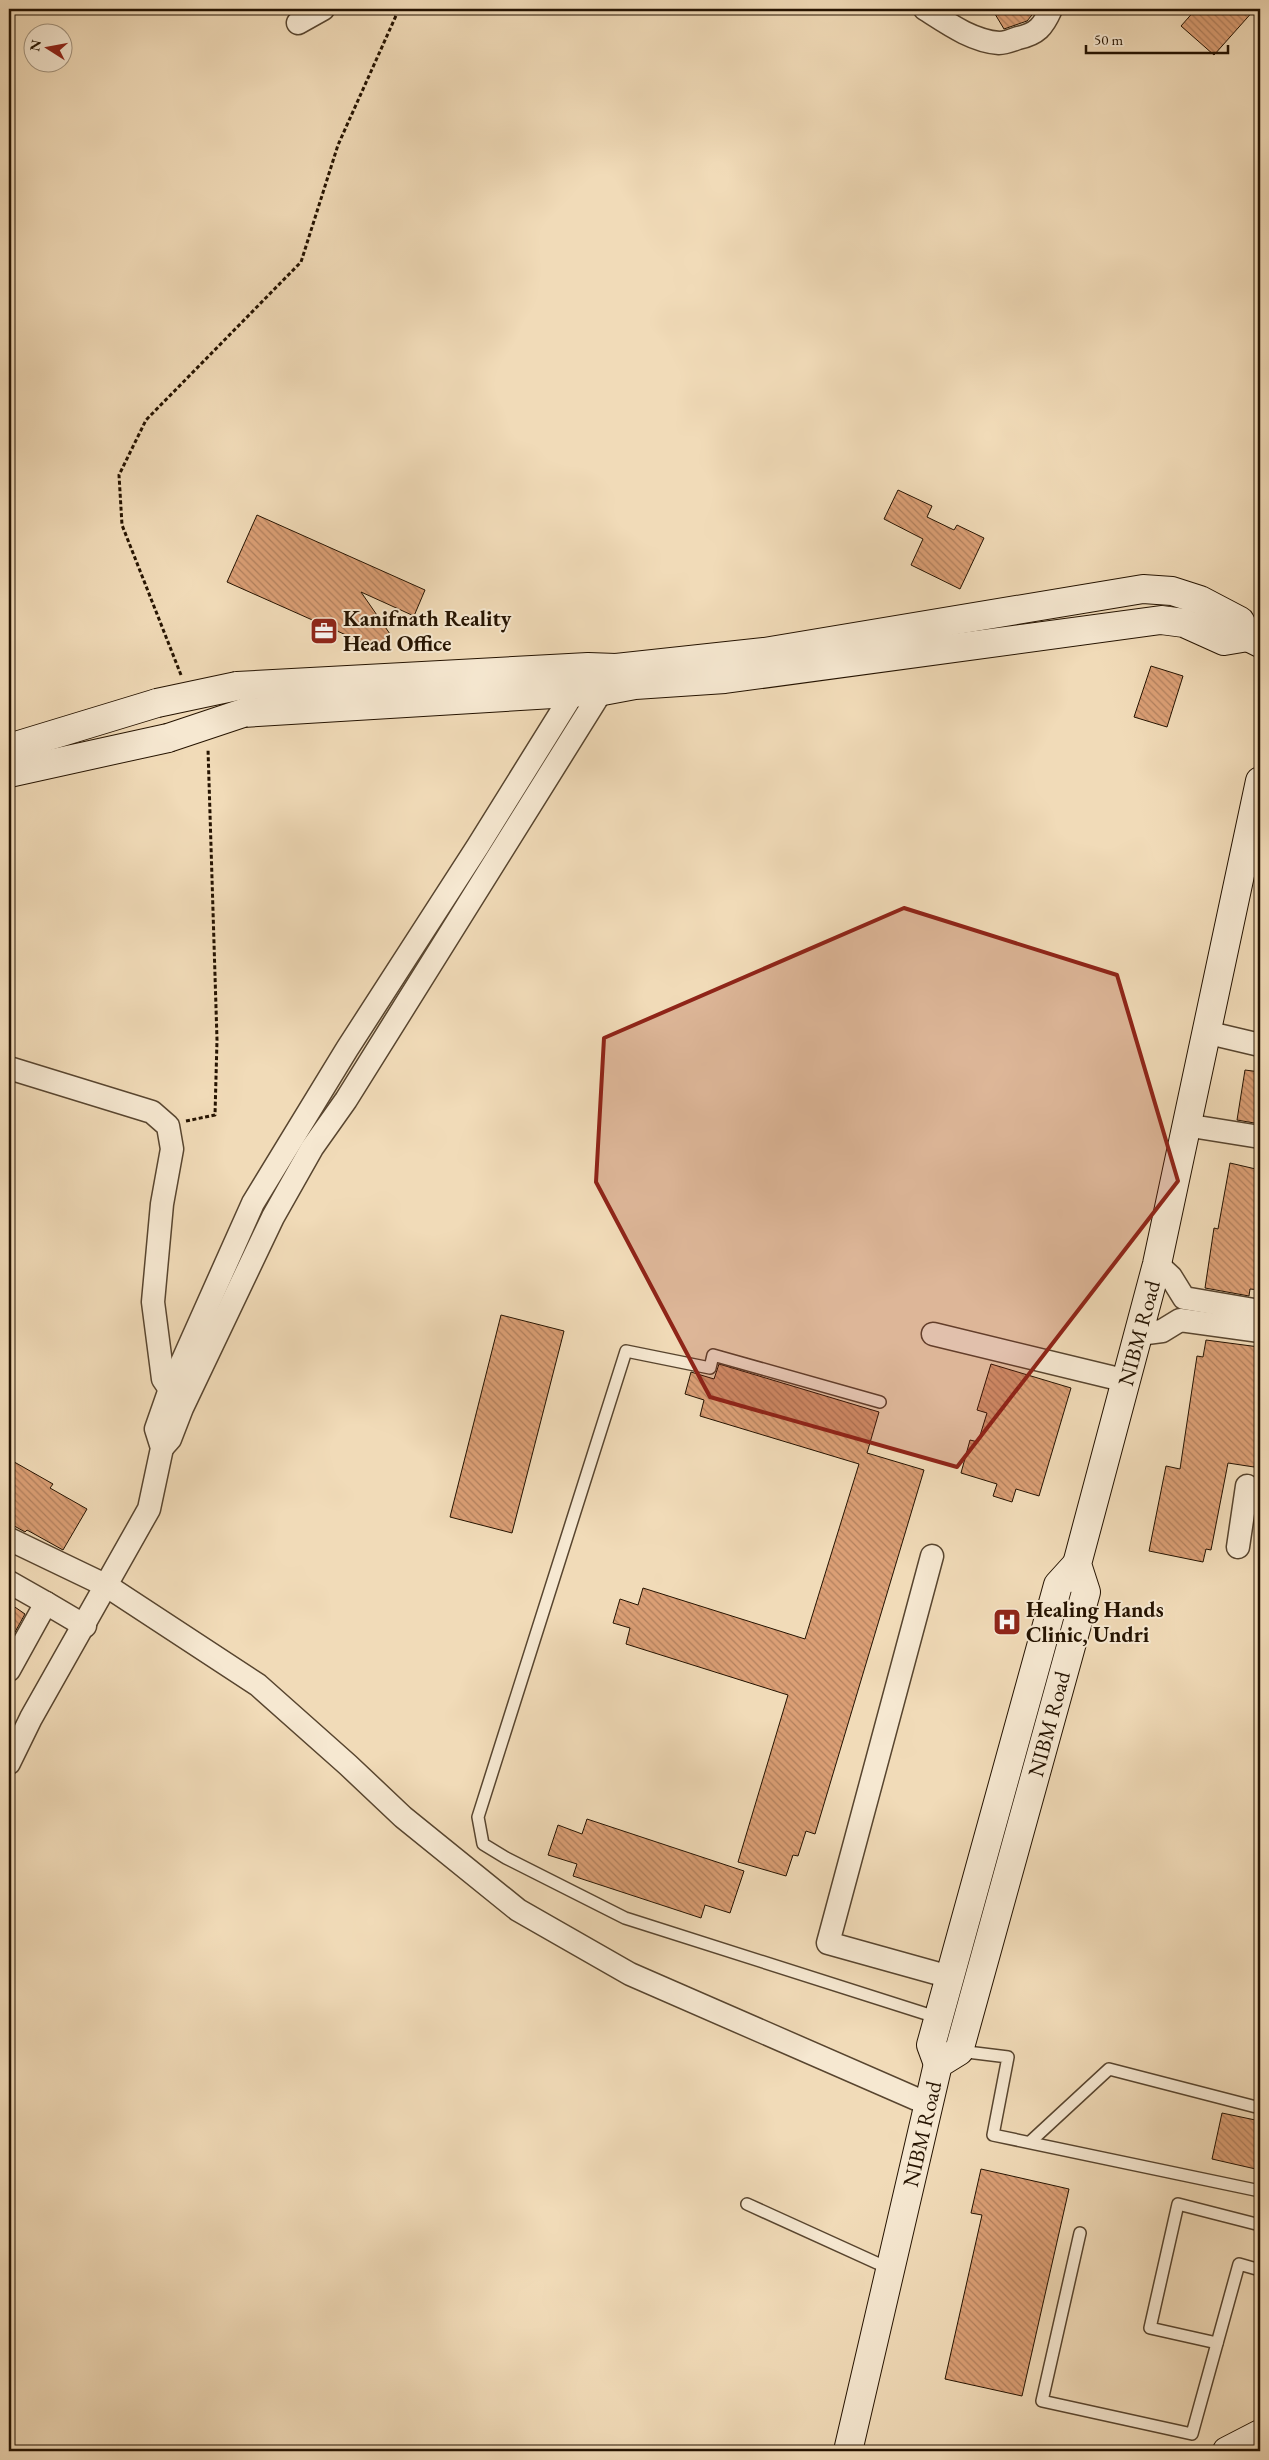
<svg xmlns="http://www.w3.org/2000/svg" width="1269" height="2460" font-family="'EB Garamond',serif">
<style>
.building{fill:url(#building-back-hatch);stroke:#251301}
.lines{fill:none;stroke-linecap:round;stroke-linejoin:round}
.lane-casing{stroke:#58452f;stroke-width:14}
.street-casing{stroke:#58452f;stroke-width:25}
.secondary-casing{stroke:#251301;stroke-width:30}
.path{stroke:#251301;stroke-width:3;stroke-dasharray:4 2.5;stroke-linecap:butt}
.lane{stroke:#f6e8d1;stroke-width:11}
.street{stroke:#f6e8d1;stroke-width:22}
.secondary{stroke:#f6e8d1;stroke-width:28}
.secondary-bridge-casing{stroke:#251301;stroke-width:30;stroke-linecap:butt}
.secondary-bridge{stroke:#f6e8d1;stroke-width:28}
.marked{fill:#8f2418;fill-opacity:0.2;stroke:#8f2418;stroke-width:4;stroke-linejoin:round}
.labels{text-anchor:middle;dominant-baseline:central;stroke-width:4;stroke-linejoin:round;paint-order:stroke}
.poi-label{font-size:22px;font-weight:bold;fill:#251301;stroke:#f6e8d1;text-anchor:start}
.street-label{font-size:22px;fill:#251301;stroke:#f6e8d1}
</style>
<defs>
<pattern id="building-back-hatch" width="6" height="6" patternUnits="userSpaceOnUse" patternTransform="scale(1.25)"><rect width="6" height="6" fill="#db9f75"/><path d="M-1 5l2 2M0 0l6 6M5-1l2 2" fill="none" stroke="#b1805e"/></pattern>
</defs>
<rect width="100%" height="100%" fill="#f1dbb8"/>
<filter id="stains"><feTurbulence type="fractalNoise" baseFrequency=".004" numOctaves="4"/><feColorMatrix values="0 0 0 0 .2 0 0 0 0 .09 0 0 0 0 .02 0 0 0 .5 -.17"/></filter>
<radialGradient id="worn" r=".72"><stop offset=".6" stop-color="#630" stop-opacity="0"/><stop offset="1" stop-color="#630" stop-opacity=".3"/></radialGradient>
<g class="building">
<path d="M992,9H1037L1027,21L1004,29Z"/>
<path d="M1196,9H1255L1214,55L1181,26Z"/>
<path d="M898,490L932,506L927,517L954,530L957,525L984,538L960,589L911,565L923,539L884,519Z"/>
<path d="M257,515L425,590L414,616L361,592L390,634L382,651L227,582Z"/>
<path d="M1151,666L1183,676L1167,727L1134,717Z"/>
<path d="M1245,1070L1260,1072V1124L1237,1120Z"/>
<path d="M1230,1163L1260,1170V1290L1250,1289L1249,1296L1205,1288L1214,1228L1218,1229Z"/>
<path d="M501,1315L564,1331L512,1533L450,1517Z"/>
<path d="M1206,1340L1259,1347L1257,1364H1260V1459H1256L1254,1467L1228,1463L1211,1550L1206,1549L1203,1562L1149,1551L1166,1466L1180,1469L1197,1356L1203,1357Z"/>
<path d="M719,1364L879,1412L867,1453L924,1470L815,1834L806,1831L798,1856L793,1855L786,1876L738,1862L788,1695L626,1644L630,1628L613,1623L620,1599L638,1605L643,1588L805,1639L859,1464L700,1416L704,1400L685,1394L691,1372L714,1379Z"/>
<path d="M991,1364L1071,1388L1039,1496L1016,1489L1012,1502L993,1496L997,1484L961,1473L970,1440L978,1442L987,1413L977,1410Z"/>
<path d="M9,1459L53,1484L50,1488L87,1509L63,1550L27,1530L25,1532L9,1523Z"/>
<path d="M9,1603L25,1614L9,1643Z"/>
<path d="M587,1819L744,1871L730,1913L705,1905L701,1918L573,1876L577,1864L548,1855L558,1825L582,1834Z"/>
<path d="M1222,2113L1260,2121V2170L1212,2159Z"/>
<path d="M981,2169L1069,2189L1022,2396L945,2379L982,2215L971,2213Z"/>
</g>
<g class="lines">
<defs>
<g id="lane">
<path d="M880,1402L713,1355L710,1368L626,1351L478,1817L483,1844L506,1858L625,1918L939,2018"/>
<path d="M959,2051L1008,2057L993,2135L1260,2191"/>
<path d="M1030,2142L1109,2069L1260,2108"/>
<path d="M747,2204L890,2269"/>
<path d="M1080,2233L1042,2401L1192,2434L1239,2264L1260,2270"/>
<path d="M1217,2343L1150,2328L1178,2204L1260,2225"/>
</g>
<g id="street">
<path d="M925,9C947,23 972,41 999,43C1005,43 1013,40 1018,38C1037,34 1043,27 1051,9"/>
<path d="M298,23L323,9"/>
<path d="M1205,1032L1260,1045"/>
<path d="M9,1068L152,1112L168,1126L172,1149L162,1204L153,1302L163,1379L176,1398"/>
<path d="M1185,1125L1260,1137"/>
<path d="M1157,1264L1171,1277L1184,1298L1260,1311"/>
<path d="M933,1334L1127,1381"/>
<path d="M1139,1334L1162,1331L1180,1320L1260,1331"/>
<path d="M162,1448L170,1439L182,1408L273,1217L312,1148L346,1100L609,679"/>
<path d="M9,1539L107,1586L258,1685L348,1765L403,1817L518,1910L630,1974L928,2104"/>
<path d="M1238,1547L1247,1486"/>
<path d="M932,1556L828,1943L950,1977"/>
<path d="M9,1582L46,1603"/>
<path d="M9,1670L46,1603L85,1626"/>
<path d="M9,1763L31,1718L149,1509L162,1448L156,1429L170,1389L253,1203L347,1049L478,846L580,682"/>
</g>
<g id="secondary">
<path d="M237,686L588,667L616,668L764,652L1143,589L1172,591L1200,600L1240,621L1248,637L1260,643"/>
<path d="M243,713L603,691L635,685L725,679L1161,620L1184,623L1224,641L1248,637"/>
<path d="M9,748L157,703"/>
<path d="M9,773L168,738"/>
<path d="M938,2064L931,2045L1058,1585L1077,1564"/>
<path d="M848,2451L938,2064L959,2051L1086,1592L1077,1564L1157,1264L1260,781"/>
<path d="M1227,2451L1260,2434"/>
</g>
</defs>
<use href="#lane" class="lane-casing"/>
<use href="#street" class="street-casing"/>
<use href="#secondary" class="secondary-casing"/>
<g class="path">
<path d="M181,675L122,525L119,475L146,420L301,262L338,145L399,9"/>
<path d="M186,1121L215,1115L217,1040L208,749"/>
</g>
<use href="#lane" class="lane"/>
<use href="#street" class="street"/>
<use href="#secondary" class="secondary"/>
<defs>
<g id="secondary-bridge">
<path d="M157,703L237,686"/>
<path d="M168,738L243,713"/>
</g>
</defs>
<use href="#secondary-bridge" class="secondary-bridge-casing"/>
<use href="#secondary-bridge" class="secondary-bridge"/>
</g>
<path class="marked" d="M904,908L1117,975L1178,1181L957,1467L710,1397L596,1182L604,1038Z"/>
<defs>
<symbol id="office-square" viewBox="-11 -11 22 22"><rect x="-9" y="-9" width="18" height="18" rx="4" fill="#8f2418" stroke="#f6e8d1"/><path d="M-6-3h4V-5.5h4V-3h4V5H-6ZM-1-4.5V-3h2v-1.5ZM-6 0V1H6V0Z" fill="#fff"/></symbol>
<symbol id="hospital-square" viewBox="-11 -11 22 22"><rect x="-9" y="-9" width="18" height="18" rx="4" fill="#8f2418" stroke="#f6e8d1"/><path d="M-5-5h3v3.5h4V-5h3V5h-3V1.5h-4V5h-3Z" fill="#fff"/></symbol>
</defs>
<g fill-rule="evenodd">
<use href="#office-square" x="308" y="615" width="32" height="32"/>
<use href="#hospital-square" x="991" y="1606" width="32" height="32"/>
</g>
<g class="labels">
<g class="poi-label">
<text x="343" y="618">Kanifnath Reality<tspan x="343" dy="25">Head Office</tspan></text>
<text x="1026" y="1609">Healing Hands<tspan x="1026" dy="25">Clinic, Undri</tspan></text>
</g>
<g class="street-label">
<text transform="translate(1139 1333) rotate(-75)">NIBM Road</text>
<text transform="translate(1049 1724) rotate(-75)">NIBM Road</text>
<text transform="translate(922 2134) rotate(-77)">NIBM Road</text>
</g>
</g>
<rect width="1269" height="2460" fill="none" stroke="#f1dbb8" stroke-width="30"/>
<rect x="10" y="10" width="1249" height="2440" fill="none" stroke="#251301" stroke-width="2.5"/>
<rect x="15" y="15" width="1239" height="2430" fill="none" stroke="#251301"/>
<g transform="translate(48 48) rotate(281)"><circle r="24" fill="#f6e8d1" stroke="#a2937e"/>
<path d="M0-4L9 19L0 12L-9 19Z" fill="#8f2418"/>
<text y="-8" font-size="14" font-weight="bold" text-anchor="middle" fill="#251301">N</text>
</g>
<path d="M1086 45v8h142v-8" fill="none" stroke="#251301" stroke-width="2.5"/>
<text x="1094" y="45" font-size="15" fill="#251301" stroke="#f6e8d1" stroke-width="4" paint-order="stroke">50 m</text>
<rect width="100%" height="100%" filter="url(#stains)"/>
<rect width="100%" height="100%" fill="url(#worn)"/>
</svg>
